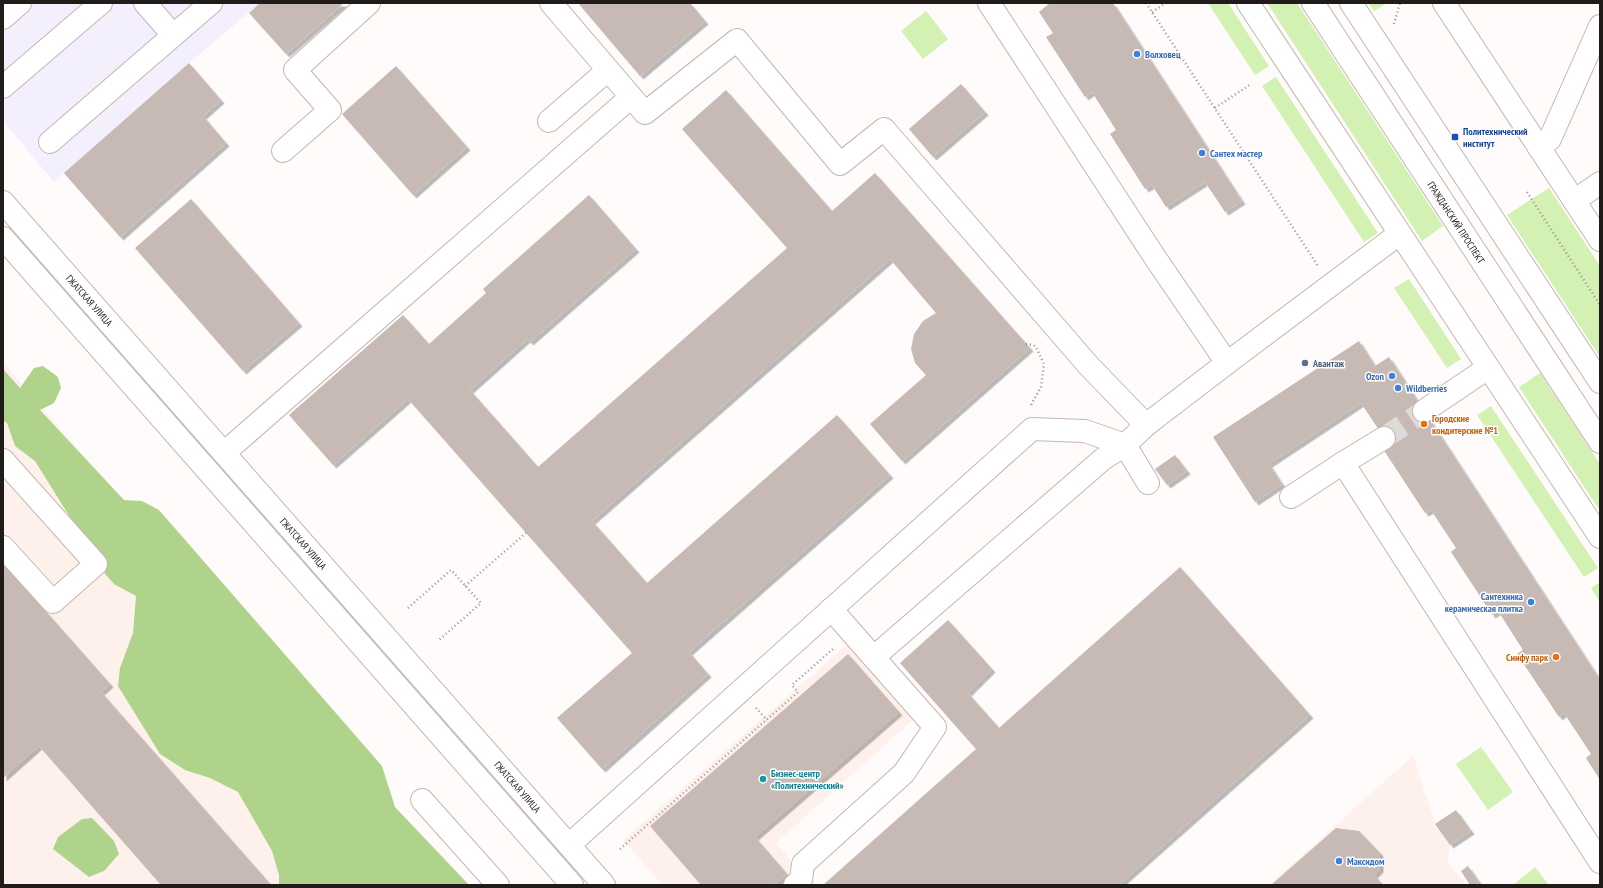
<svg xmlns="http://www.w3.org/2000/svg" width="1603" height="888" font-family="'PT Sans Narrow',sans-serif">
<style>
.built{fill:#fef1ec}
.industrial{fill:#f3effc}
.green{fill:#d2f1b3}
.forest{fill:#b0d38c}
.building{fill:#c7b9b4;filter:url(#shadow)}
.lines{fill:none;stroke-linecap:round;stroke-linejoin:round}
.minor-tunnel{stroke:#dddad8;stroke-width:22;stroke-dasharray:22 11;stroke-linecap:butt}
.minor-casing{stroke:#c4b6b1;stroke-width:24}
.major-casing{stroke:#c4b6b1;stroke-width:24}
.path{stroke:#999694;stroke-width:2.5;stroke-dasharray:1 3;stroke-linecap:butt}
.minor{stroke:#fff;stroke-width:22}
.major{stroke:#fff;stroke-width:22}
.shop-dot{fill:#3f7fe0;stroke:#fff;stroke-width:1.5}
.transit-dot{fill:#1a4fb4;stroke:#fff;stroke-width:1.5}
.service-dot{fill:#5c6f8a;stroke:#fff;stroke-width:1.5}
.food-dot{fill:#e8710a;stroke:#fff;stroke-width:1.5}
.culture-dot{fill:#0f9aa8;stroke:#fff;stroke-width:1.5}
.labels{text-anchor:middle;dominant-baseline:central;stroke-width:3;stroke-linejoin:round;paint-order:stroke}
.shop-label{font-size:10px;font-weight:bold;fill:#366cbe;stroke:#fff;text-anchor:start}
.transit-label{font-size:10px;font-weight:bold;fill:#164399;stroke:#fff;text-anchor:start}
.street-label{font-size:10px;fill:#211c1a;stroke:#fff}
.service-label{font-size:10px;font-weight:bold;fill:#4e5e75;stroke:#fff;text-anchor:start}
.food-label{font-size:10px;font-weight:bold;fill:#c56008;stroke:#fff;text-anchor:start}
.culture-label{font-size:10px;font-weight:bold;fill:#0d838f;stroke:#fff;text-anchor:start}
</style>
<defs>
<filter id="shadow"><feDropShadow dx="3.5" dy="3.5" stdDeviation="0" flood-color="#0004"/></filter>
</defs>
<rect width="100%" height="100%" fill="#fefbfa"/>
<g class="built">
<path d="M3,362L451,885H3Z"/>
<path d="M850,642L916,717L776,843L804,875L792,885H663L623,840Z"/>
<path d="M1413,756L1435,824L1450,845L1447,862L1467,885H1269Z"/>
</g>
<path class="industrial" d="M3,3H260L189,63L54,182L3,121Z"/>
<g class="green">
<path d="M1208,3H1228L1269,66L1255,75Z"/>
<path d="M1267,3H1297L1443,226L1422,241Z"/>
<path d="M1368,3H1387L1374,11Z"/>
<path d="M926,11L948,39L923,59L901,31Z"/>
<path d="M1276,77L1378,233L1364,242L1262,86Z"/>
<path d="M1549,188L1600,266V357L1507,215Z"/>
<path d="M1409,279L1461,359L1447,368L1394,288Z"/>
<path d="M1540,373L1600,464V511L1519,387Z"/>
<path d="M1491,406L1598,568L1584,577L1477,415Z"/>
<path d="M1600,582V602L1591,588Z"/>
<path d="M1481,747L1513,792L1488,810L1456,764Z"/>
<path d="M1535,867L1549,885H1513Z"/>
</g>
<g class="forest">
<path d="M43,366L58,377L61,388L54,403L40,410L124,500L142,501L159,510L382,766L395,807L469,885H279V875L272,851L238,792L210,778L185,770L160,754L118,686L120,668L133,633L136,596L114,584L106,575L35,461L15,446L7,423L3,421V369L20,388L34,368Z"/>
<path d="M92,818L114,841L119,854L104,871L89,877L53,849L58,837L82,819Z"/>
</g>
<g class="building">
<path d="M260,3H344L286,54L249,13Z"/>
<path d="M578,3H690L705,21L640,76Z"/>
<path d="M1050,3H1113L1242,201L1225,212L1205,182L1166,207L1152,185L1145,189L1110,134L1116,130L1092,92L1085,97L1046,37L1053,33L1039,12Z"/>
<path d="M189,63L221,100L203,116L226,143L120,237L64,173Z"/>
<path d="M396,66L467,147L413,195L342,114Z"/>
<path d="M961,84L985,112L933,157L909,129Z"/>
<path d="M726,90L832,211L875,173L1030,348L902,461L870,424L926,375L915,363L911,349L914,334L923,321L936,313L890,259L592,521L647,583L837,415L890,475L689,652L708,674L602,769L557,718L632,653L408,399L333,465L289,415L403,315L429,344L486,293L483,289L589,195L636,249L530,342L527,339L470,390L538,467L787,248L682,129Z"/>
<path d="M191,199L299,323L243,371L135,248Z"/>
<path d="M1359,341L1375,366L1389,357L1600,680V780L1586,758L1591,754L1564,713L1559,717L1517,654L1523,650L1498,611L1492,615L1476,590L1451,552L1456,548L1431,510L1425,513L1383,449L1389,445L1361,403L1269,464L1282,484L1255,502L1213,437Z"/>
<path d="M1175,455L1187,471L1167,485L1155,469Z"/>
<path d="M3,563L110,684L101,692L271,885H161L39,746L3,778Z"/>
<path d="M1180,567L1310,715L1120,884L1121,885H823L976,749L900,663L948,620L992,669L968,693L999,728Z"/>
<path d="M848,654L899,712L755,837L787,874L774,885H701L650,826Z"/>
<path d="M1456,810L1471,831L1450,845L1435,824Z"/>
<path d="M1336,828L1359,831L1380,853V869L1374,875L1383,885H1271Z"/>
<path d="M1468,866L1479,882L1475,885H1470L1461,871Z"/>
</g>
<g class="lines">
<path class="minor-tunnel" d="M1384,438L1424,411"/>
<defs>
<g id="minor">
<path d="M145,3L173,35"/>
<path d="M551,3L645,113L737,40L840,164L884,129L1089,366L1146,425"/>
<path d="M989,3L1156,259L1227,363L1399,234"/>
<path d="M1248,3L1600,537"/>
<path d="M1444,3L1600,240"/>
<path d="M3,18L20,3"/>
<path d="M3,87L101,3"/>
<path d="M549,121L608,70"/>
<path d="M50,142L211,3"/>
<path d="M1539,148L1550,139L1600,26"/>
<path d="M283,151L330,110L295,70L369,3"/>
<path d="M1574,201L1600,183"/>
<path id="s1" d="M3,202L604,885"/>
<path d="M3,238L572,885"/>
<path d="M1424,411L1488,368"/>
<path d="M224,453L631,97"/>
<path d="M3,460L96,564L53,602L3,547"/>
<path d="M1343,463L1384,438"/>
<path d="M1291,497L1343,463L1600,862"/>
<path d="M874,657L1103,459L1125,445L1146,425L1227,363"/>
<path d="M422,800L498,885"/>
<path d="M569,845L1032,429L1085,431L1125,445L1148,483"/>
<path d="M795,885L801,880L803,864L904,773L935,727L831,609"/>
</g>
<g id="major">
<path id="s2" d="M1313,3L1600,442"/>
<path d="M1351,3L1600,382"/>
</g>
</defs>
<use href="#minor" class="minor-casing"/>
<use href="#major" class="major-casing"/>
<g class="path">
<path d="M1146,3L1318,266"/>
<path d="M1152,12L1166,3"/>
<path d="M1394,24L1400,3"/>
<path d="M1215,108L1251,84"/>
<path d="M1527,192L1600,305"/>
<path d="M1026,344L1033,345L1036,347L1044,364L1041,387L1031,405"/>
<path d="M465,586L526,533"/>
<path d="M408,608L451,570L481,603L438,641"/>
<path d="M756,708L767,720"/>
<path d="M620,849L798,692L792,685L833,649"/>
</g>
<use href="#minor" class="minor"/>
<use href="#major" class="major"/>
</g>
<g class="shop-dot">
<circle cx="1137" cy="54" r="4"/>
<circle cx="1202" cy="153" r="4"/>
<circle cx="1392" cy="376" r="4"/>
<circle cx="1398" cy="388" r="4"/>
<circle cx="1531" cy="602" r="4"/>
<circle cx="1339" cy="861" r="4"/>
</g>
<rect class="transit-dot" x="1451" y="133" width="8" height="8" rx="2"/>
<circle class="service-dot" cx="1305" cy="363" r="4"/>
<g class="food-dot">
<circle cx="1424" cy="424" r="4"/>
<circle cx="1556" cy="657" r="4"/>
</g>
<circle class="culture-dot" cx="763" cy="779" r="4"/>
<g class="labels">
<g class="shop-label">
<text x="1145" y="54">Волховец</text>
<text x="1210" y="153">Сантех мастер</text>
<text x="1384" y="376" text-anchor="end">Ozon</text>
<text x="1406" y="388">Wildberries</text>
<text x="1523" y="596" text-anchor="end">Сантехника<tspan x="1523" dy="12">керамическая плитка</tspan></text>
<text x="1347" y="861">Максидом</text>
</g>
<g class="transit-label">
<text x="1463" y="131">Политехнический<tspan x="1463" dy="12">институт</tspan></text>
</g>
<g class="street-label">
<text stroke="none"><textPath href="#s2" startOffset="262">ГРАЖДАНСКИЙ ПРОСПЕКТ</textPath></text>
<text stroke="none"><textPath href="#s1" startOffset="131">ГЖАТСКАЯ УЛИЦА</textPath></text>
<text stroke="none"><textPath href="#s1" startOffset="455">ГЖАТСКАЯ УЛИЦА</textPath></text>
<text stroke="none"><textPath href="#s1" startOffset="779">ГЖАТСКАЯ УЛИЦА</textPath></text>
</g>
<g class="service-label">
<text x="1313" y="363">Авантаж</text>
</g>
<g class="food-label">
<text x="1432" y="418">Городские<tspan x="1432" dy="12">кондитерские №1</tspan></text>
<text x="1548" y="657" text-anchor="end">Синфу парк</text>
</g>
<g class="culture-label">
<text x="771" y="773">Бизнес-центр<tspan x="771" dy="12">«Политехнический»</tspan></text>
</g>
</g>
<rect width="1603" height="888" fill="none" stroke="#211c1a" stroke-width="8"/>
</svg>
